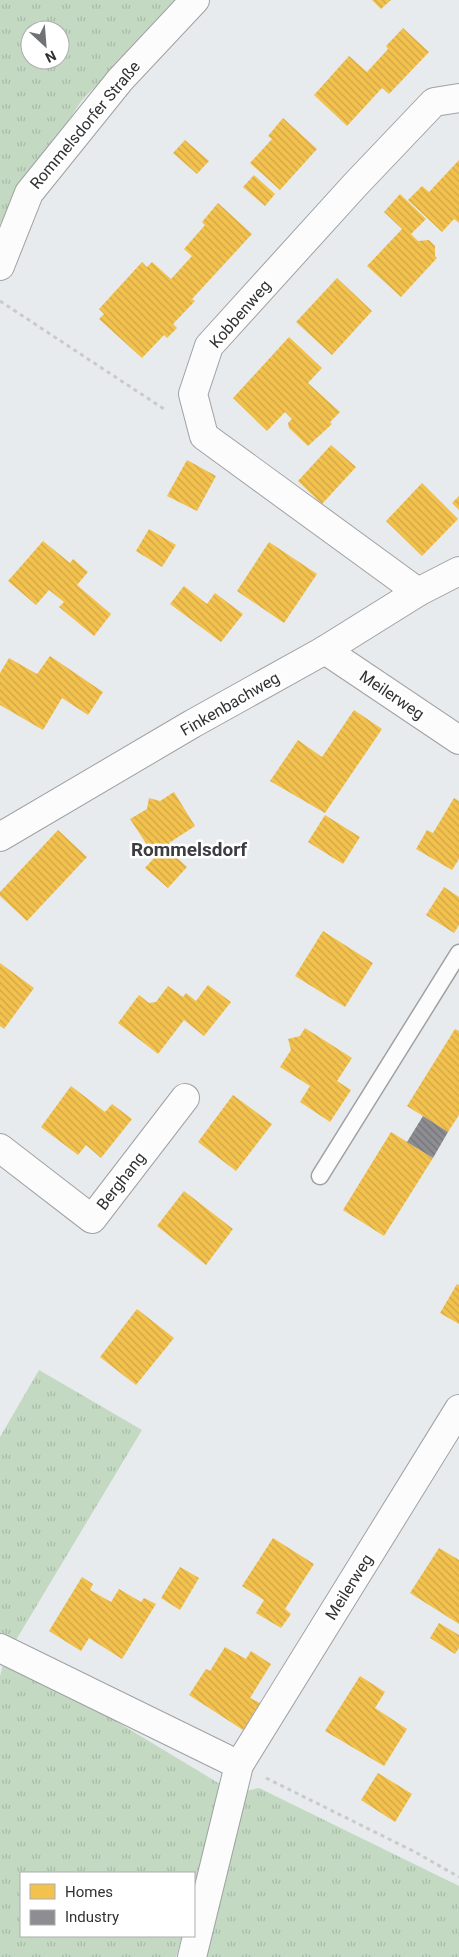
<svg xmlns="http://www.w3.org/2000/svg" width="459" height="1957" font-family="Roboto,sans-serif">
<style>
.grass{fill:url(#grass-tufts);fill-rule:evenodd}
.homes{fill:url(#homes-back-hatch)}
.industry{fill:url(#industry-back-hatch)}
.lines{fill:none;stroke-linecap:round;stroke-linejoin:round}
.lane-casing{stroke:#9fa1a3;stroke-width:19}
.street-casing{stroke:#9fa1a3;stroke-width:30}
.path{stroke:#cacaca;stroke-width:3;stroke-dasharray:4 4;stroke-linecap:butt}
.lane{stroke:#fcfcfc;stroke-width:16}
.street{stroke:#fcfcfc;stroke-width:28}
.labels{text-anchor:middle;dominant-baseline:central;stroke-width:5;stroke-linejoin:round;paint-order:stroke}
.street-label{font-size:16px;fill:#303233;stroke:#fff}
.quarter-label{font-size:19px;font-weight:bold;fill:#3b3d40;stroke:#fff}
</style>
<defs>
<pattern id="grass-tufts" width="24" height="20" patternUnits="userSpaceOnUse" patternTransform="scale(1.25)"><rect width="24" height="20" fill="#c3d9c2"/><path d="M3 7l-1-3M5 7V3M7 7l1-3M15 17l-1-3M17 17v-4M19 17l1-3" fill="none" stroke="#a8bba7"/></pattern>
<pattern id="homes-back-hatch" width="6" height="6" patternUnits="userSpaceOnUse" patternTransform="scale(1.25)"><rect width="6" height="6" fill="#f2c14e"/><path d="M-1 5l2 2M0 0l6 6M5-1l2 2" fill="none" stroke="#d0a645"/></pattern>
<pattern id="industry-back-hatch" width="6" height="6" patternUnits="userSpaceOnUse" patternTransform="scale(1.25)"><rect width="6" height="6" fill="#8d8d92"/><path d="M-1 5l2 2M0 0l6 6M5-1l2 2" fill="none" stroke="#747478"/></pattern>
</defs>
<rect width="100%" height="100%" fill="#e8ebed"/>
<g class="grass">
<path d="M0,0H180L82,100L0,224ZM30,30H60V60H30Z"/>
<path d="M39,1370L142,1430L13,1645L0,1638V1437Z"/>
<path d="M5,1657L119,1723L220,1784L194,1888V1873H21V1936H182L176,1957H0V1676Z"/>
<path d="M259,1788L459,1886V1957H204L240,1792Z"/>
</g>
<g class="homes">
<path d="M372,0H391L381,9Z"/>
<path d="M403,28L429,52L389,94L382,88L347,126L314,95L349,56L367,72L388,49L386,46Z"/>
<path d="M283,118L317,149L280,190L250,163L272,139L268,136Z"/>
<path d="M185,140L209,161L197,174L173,153Z"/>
<path d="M459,160V223L454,219L442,232L408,200L422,186L429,192Z"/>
<path d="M254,175L275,194L265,206L243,187Z"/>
<path d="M400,194L426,219L411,234L418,241L429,240L435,246V256L437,258L401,297L367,266L402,229L384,212Z"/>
<path d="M218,203L252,234L192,299L195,301L173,324L177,328L167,338L164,335L142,358L99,319L104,314L99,309L142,262L147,267L152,262L171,279L192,256L184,249L205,225L202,222Z"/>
<path d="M337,278L372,311L332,355L296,322Z"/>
<path d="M289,337L322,368L308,383L340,412L330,422L332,424L308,446L289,428L288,423L292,419L285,412L267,431L233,398Z"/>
<path d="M331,445L356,467L322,504L298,481Z"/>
<path d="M187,460L216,476L197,511L167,496Z"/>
<path d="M422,483L458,519L422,556L386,521Z"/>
<path d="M459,496V510L452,503Z"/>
<path d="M149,529L176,545L162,567L136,551Z"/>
<path d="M43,541L70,563L73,559L88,572L77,585L111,614L94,636L59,607L64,602L49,590L36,605L8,581Z"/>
<path d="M269,542L317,574L284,623L237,591Z"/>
<path d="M184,586L207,604L215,593L243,614L221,642L170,604Z"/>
<path d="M50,656L103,692L88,715L62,698L43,730L0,705V673L9,658L37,674Z"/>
<path d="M354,710L382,729L325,813L270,781L298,740L322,757Z"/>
<path d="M174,792L195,826L169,843L175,853L173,854L187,867L168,888L145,868L155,857L130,819L147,809L149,798L160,801Z"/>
<path d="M454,798L459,801V859L452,870L416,849L427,830L433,833Z"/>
<path d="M325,815L360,837L343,864L308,842Z"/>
<path d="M58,830L87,857L27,921L0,896V892Z"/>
<path d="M444,887L459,897V925L454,933L426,915Z"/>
<path d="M323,931L373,963L345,1007L295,976Z"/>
<path d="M0,963L34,988L4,1029L0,1026Z"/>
<path d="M208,985L231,1002L204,1036L184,1020L158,1054L118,1023L139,995L149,1003L156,1002L168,986L183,997L186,993L196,1001Z"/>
<path d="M305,1028L352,1058L337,1081L351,1090L330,1122L300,1102L310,1086L280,1067L291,1050L288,1039L300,1036Z"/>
<path d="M455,1029L459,1031V1115L448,1132L407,1106Z"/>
<path d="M71,1086L105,1112L112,1104L132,1119L101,1158L86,1145L78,1155L41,1127Z"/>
<path d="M233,1095L272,1124L236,1171L198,1142Z"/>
<path d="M391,1132L433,1158L384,1236L343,1210Z"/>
<path d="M184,1191L233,1229L206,1265L157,1226Z"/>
<path d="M457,1284L459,1285V1324L440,1313Z"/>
<path d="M137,1309L174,1338L136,1385L100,1357Z"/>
<path d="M273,1538L314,1564L285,1609L291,1614L281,1628L256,1613L264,1600L242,1586Z"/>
<path d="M439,1548L459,1560V1624L410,1593Z"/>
<path d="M180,1567L199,1578L180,1610L161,1598Z"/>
<path d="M82,1577L93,1584L90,1590L111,1602L119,1589L141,1602L144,1598L156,1604L122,1659L89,1638L81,1651L49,1631Z"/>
<path d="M439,1623L459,1635V1648L455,1654L430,1638Z"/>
<path d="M225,1647L246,1659L251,1651L271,1664L250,1698L260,1703L243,1730L189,1695L206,1669L210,1671Z"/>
<path d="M360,1676L385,1692L375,1708L407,1729L384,1766L325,1731Z"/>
<path d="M378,1773L412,1794L395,1822L361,1800Z"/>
</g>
<path class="industry" d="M423,1116L448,1132L433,1158L407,1142Z"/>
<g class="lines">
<defs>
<path id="lane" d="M320,1176L459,953"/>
<g id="street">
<path d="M0,266L29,193L120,80L195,0"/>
<path d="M418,592L204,436L193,394L209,346L355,185L434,102L459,98"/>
<path d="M325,650L459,740"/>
<path d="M0,837L192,724L325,650L418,592L459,571"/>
<path d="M0,1148L92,1219L185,1098"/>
<path d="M0,1648L239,1765"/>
<path d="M192,1957L239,1765L459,1409"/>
</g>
</defs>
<use href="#lane" class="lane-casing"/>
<use href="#street" class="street-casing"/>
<g class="path">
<path d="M0,301L164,409"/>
<path d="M266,1778L415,1852L459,1877"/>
</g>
<use href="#lane" class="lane"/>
<use href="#street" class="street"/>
</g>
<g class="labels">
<g class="street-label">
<text transform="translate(85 125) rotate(-50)">Rommelsdorfer Straße</text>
<text transform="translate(240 314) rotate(-49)">Kobbenweg</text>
<text transform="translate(392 695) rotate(34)">Meilerweg</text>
<text transform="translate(230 704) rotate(-30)">Finkenbachweg</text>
<text transform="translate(121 1181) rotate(-52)">Berghang</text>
<text transform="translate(349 1587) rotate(-58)">Meilerweg</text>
</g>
<g class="quarter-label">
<text x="189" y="849">Rommelsdorf</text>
</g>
</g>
<rect x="20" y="1872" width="175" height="65" fill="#ffffff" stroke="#acadad"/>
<rect x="30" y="1884" width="25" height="15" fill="#f2c14e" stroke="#acadad"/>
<text x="65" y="1897" font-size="15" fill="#303233">Homes</text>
<rect x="30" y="1910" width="25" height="15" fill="#8d8d92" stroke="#acadad"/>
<text x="65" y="1922" font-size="15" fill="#303233">Industry</text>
<g transform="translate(45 45) rotate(154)"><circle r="24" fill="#ffffff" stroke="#acadad"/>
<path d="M0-4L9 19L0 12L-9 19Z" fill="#707374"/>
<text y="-8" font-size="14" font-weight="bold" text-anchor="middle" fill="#303233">N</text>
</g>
</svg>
